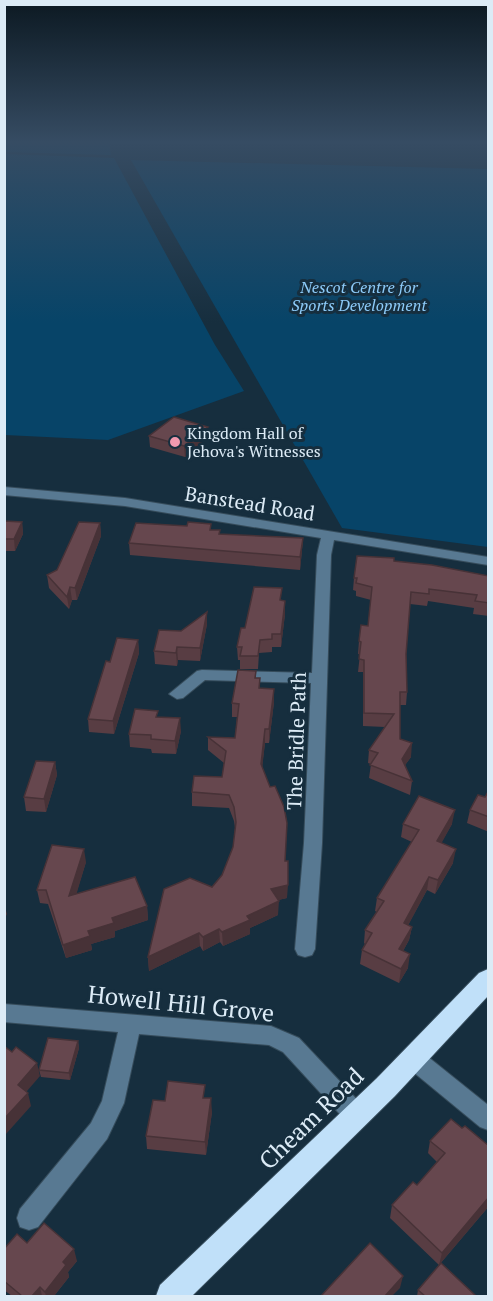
<svg xmlns="http://www.w3.org/2000/svg" width="493" height="1301" font-family="'PT Serif',serif">
<style>
.green{fill:#074468}
.lines{fill:none;stroke-linecap:round;stroke-linejoin:round}
.minor-casing{stroke:#364c5b;stroke-width:2}
.highway-casing{stroke:#364c5b;stroke-width:2}
.minor{fill:#587992;fill-rule:evenodd}
.highway{fill:#c0e0f9;fill-rule:evenodd}
.wall{fill:#583d43}
.shaded-wall{fill:#473237}
.building{fill:#66474e;stroke:#473237;stroke-width:1.5}
.poi-dot{fill:#f29aaf;stroke:#162e3e;stroke-width:2}
.labels{text-anchor:middle;dominant-baseline:central;stroke-width:6;stroke-linejoin:round;paint-order:stroke}
.far-park-label{font-size:16px;font-style:italic;fill:#8dcbf9;stroke:#162e3e}
.far-poi-label{font-size:16px;fill:#dcebf6;stroke:#162e3e;text-anchor:start}
.street-label{font-size:20px;fill:#dcebf6;stroke:#162e3e}
.near-street-label{font-size:24px;fill:#dcebf6;stroke:#162e3e}
</style>
<rect width="100%" height="100%" fill="#162e3e"/>
<g class="green">
<path d="M5,141H109L111,155L5,152Z"/>
<path d="M5,154L114,158L215,345L244,391L108,440L5,435Z"/>
<path d="M131,160L488,169V547L342,528Z"/>
</g>
<g class="lines">
<defs>
<g id="minor">
<path d="M4,487L125,498L488,557V565L334,540L331,555L322,843L315,949L312,955L305,957L298,955L295,949L304,843L311,683L205,680L183,698L177,699L169,694L197,671L202,670L312,673L317,555L321,538L125,506L4,495Z"/>
<path d="M4,1004L271,1026L299,1038L364,1107L367,1115L364,1123L356,1126L348,1123L283,1052L269,1045L139,1034L124,1103L107,1139L38,1227L29,1230L20,1227L17,1218L20,1209L91,1123L102,1101L118,1032L4,1022Z"/>
<path d="M414,1049L422,1052L488,1105V1130L480,1127L406,1066L403,1059L406,1052Z"/>
</g>
<path id="highway" d="M488,969V996L395,1096L192,1296H156L160,1285L377,1078L479,973Z"/>
</defs>
<use href="#minor" class="minor-casing"/>
<use href="#highway" class="highway-casing"/>
<use href="#minor" class="minor"/>
<use href="#highway" class="highway"/>
</g>
<g class="wall">
<path d="M149,436L209,438L185,457L150,447Z"/>
<path d="M4,521L22,522L23,534L15,551H4Z"/>
<path d="M100,523L101,536L77,600H72L69,609L49,588L47,575L57,570Z"/>
<path d="M211,524V530L220,534L303,538L302,550L300,570L130,555L129,543L187,526Z"/>
<path d="M394,561L489,576V616L473,614L474,608L428,601L427,606L410,604L406,654L407,692L406,705H400V739L411,757L405,765L412,781L410,795L369,778L371,764L368,763L369,750L385,727L363,726V672H358L360,654H358L359,641L368,626L371,600L356,596V591L353,590L354,578Z"/>
<path d="M281,600L285,614L281,647H272V652L259,653L258,669H240V660H238L237,647L245,628Z"/>
<path d="M207,612V624L200,661L178,660L177,666L155,664L154,651Z"/>
<path d="M138,640L139,653L114,734L89,732L88,719L110,662Z"/>
<path d="M256,671V678L260,688L274,689V702L269,743H265L262,767L285,861L287,898L278,900V915L250,928V934L223,946L220,942L203,951L200,946L149,971L148,957L212,887L222,875L233,847L235,828L234,821L229,808L192,806V792L222,777L224,763L208,750V737L235,738L237,717H232V703Z"/>
<path d="M158,717L181,731L176,754L152,753L151,749L130,747L129,734Z"/>
<path d="M55,762L57,775L46,812L26,811L24,797Z"/>
<path d="M489,790V832L467,823L470,810L485,797Z"/>
<path d="M403,824H452L441,843L453,863L435,894L427,890L408,925L412,927L409,940L403,951L408,968L399,983L360,964L362,950L365,944L364,943L365,930L377,912L375,911L377,898L412,842L401,837Z"/>
<path d="M86,862L76,894L147,906L148,920L115,931V937L91,944L92,950L66,958L48,904L40,903L37,890Z"/>
<path d="M78,1041L79,1048L70,1080L41,1077L39,1070Z"/>
<path d="M205,1098L212,1112L206,1155L147,1149L146,1136L165,1101Z"/>
<path d="M462,1128L489,1146V1206L439,1265L390,1218L392,1205L417,1185L437,1162L428,1153L430,1141Z"/>
<path d="M27,1243L77,1261L68,1272L69,1277L54,1296H12L4,1290V1249Z"/>
<path d="M418,1290L476,1296H417Z"/>
</g>
<g class="shaded-wall">
<path d="M208,427L209,438L185,457L184,446Z"/>
<path d="M22,522L23,534L15,551L14,539Z"/>
<path d="M100,523L101,536L77,600L75,588Z"/>
<path d="M303,538L302,550L300,570V557Z"/>
<path d="M70,587L72,600L69,609L67,597Z"/>
<path d="M285,601V614L281,647V634Z"/>
<path d="M207,612V624L200,661V648Z"/>
<path d="M138,640L139,653L114,734L113,721Z"/>
<path d="M177,647L178,660L177,666L176,653Z"/>
<path d="M274,689V702L269,743V729Z"/>
<path d="M180,718L181,731L176,754L175,741Z"/>
<path d="M265,729V743L261,778V764Z"/>
<path d="M412,743L411,757L400,772L402,759Z"/>
<path d="M55,762L57,775L46,812L44,799Z"/>
<path d="M455,810L452,824L435,855L437,841Z"/>
<path d="M84,849L86,862L72,909L69,896Z"/>
<path d="M456,849L453,863L435,894L438,880Z"/>
<path d="M429,877L427,890L402,937L404,923Z"/>
<path d="M288,885L287,898L270,902L271,889Z"/>
<path d="M279,901L278,915L250,928V934L223,946L222,932L247,916Z"/>
<path d="M4,904L7,914L4,920Z"/>
<path d="M147,906L148,920L115,931V937L91,944L92,950L66,958L63,945L112,918Z"/>
<path d="M412,927L409,940L397,962L399,949Z"/>
<path d="M219,929L220,942L203,951V937Z"/>
<path d="M199,933L200,946L149,971L148,957Z"/>
<path d="M410,954L408,968L399,983L401,969Z"/>
<path d="M78,1041L79,1048L70,1080L69,1073Z"/>
<path d="M37,1063L40,1076L21,1098L18,1085Z"/>
<path d="M28,1093L31,1106L6,1134L4,1130V1119Z"/>
<path d="M211,1098L212,1112L206,1155L205,1142Z"/>
<path d="M489,1197V1206L439,1265L442,1253Z"/>
<path d="M74,1249L77,1261L68,1272L69,1277L54,1296H46L45,1292L63,1262Z"/>
<path d="M403,1276L400,1288L392,1296H385Z"/>
<path d="M40,1287L42,1296H32Z"/>
</g>
<g class="building">
<path d="M174,417L208,427L184,446L149,436Z"/>
<path d="M4,521L22,522L14,539H4Z"/>
<path d="M79,522L100,523L75,588L70,587L67,597L47,575L57,570Z"/>
<path d="M188,522L211,524L210,530H220L219,534L303,538L300,557L129,543L136,523L187,526Z"/>
<path d="M357,556L394,558V561L432,565L489,576V603L475,601L477,595L429,589V594L411,592L406,654L407,692H400V739L412,743L402,759L412,781L370,765L378,753L369,750L394,714L364,713V660L359,659L361,642L359,641L361,625L368,626L372,587L356,583L357,578H354Z"/>
<path d="M254,587L282,588L280,600L285,601L281,634H272V639L260,640L258,656H240L242,647H237L241,628H245Z"/>
<path d="M207,612L200,648L177,647L176,653L154,651L159,630L181,631Z"/>
<path d="M117,638L138,640L113,721L88,719L106,661L110,662Z"/>
<path d="M238,670L256,671L255,678H260L259,688L274,689L269,729H265L261,764L270,787L275,786L284,807L287,823L285,861H288V885L271,889L279,901L247,916L250,920L222,932L219,929L203,937L199,933L148,957L164,889L190,878L212,887L222,875L233,847L236,822L234,807L229,795L192,792L194,776L222,777L226,751L208,737L235,738L239,704L232,703Z"/>
<path d="M135,709L158,711L156,717L180,718L175,741L151,739V735L129,734Z"/>
<path d="M36,761L55,762L44,799L24,797Z"/>
<path d="M489,790V817L470,810L478,795L485,797Z"/>
<path d="M419,796L455,810L437,841L456,849L438,880L429,877L404,923L412,927L399,949L410,954L401,969L362,950L372,933L365,930L384,901L377,898L419,830L403,824Z"/>
<path d="M52,845L84,849L69,896L135,877L147,906L112,918L114,923L88,931L90,936L63,945L46,890H37Z"/>
<path d="M48,1038L78,1041L69,1073L39,1070Z"/>
<path d="M4,1046L12,1052L16,1047L37,1063L18,1085L28,1093L4,1119Z"/>
<path d="M168,1081L205,1085L203,1098H211L205,1142L146,1136L153,1100L165,1101Z"/>
<path d="M451,1119L462,1128L465,1126L489,1146V1197L442,1253L392,1205L413,1182L417,1185L445,1153L430,1141Z"/>
<path d="M44,1223L74,1249L63,1262L66,1265L45,1292L40,1287L32,1296H22L4,1281V1249L17,1234L27,1243Z"/>
<path d="M370,1243L403,1276L385,1296H321Z"/>
<path d="M441,1263L476,1296H425L418,1290Z"/>
</g>
<linearGradient id="sky" x2="0" y2="1"><stop stop-color="#0c1922"/><stop offset="0.44" stop-color="#364c63"/><stop offset="1" stop-color="#364c63" stop-opacity="0"/></linearGradient>
<rect width="493" height="323" fill="url(#sky)"/>
<circle class="poi-dot" cx="175" cy="442" r="6"/>
<g class="labels">
<g class="far-park-label">
<text x="359" y="287">Nescot Centre for<tspan x="359" dy="18">Sports Development</tspan></text>
</g>
<g class="far-poi-label">
<text x="187" y="433">Kingdom Hall of<tspan x="187" dy="18">Jehova's Witnesses</tspan></text>
</g>
<g class="street-label">
<text transform="translate(250 503) rotate(9)">Banstead Road</text>
<text transform="translate(296 741) rotate(-88)">The Bridle Path</text>
</g>
<g class="near-street-label">
<text transform="translate(181 1003) rotate(6)">Howell Hill Grove</text>
<text transform="translate(311 1118) rotate(-44)">Cheam Road</text>
</g>
</g>
<rect width="493" height="1301" fill="none" stroke="#dcebf6" stroke-width="12"/>
</svg>
